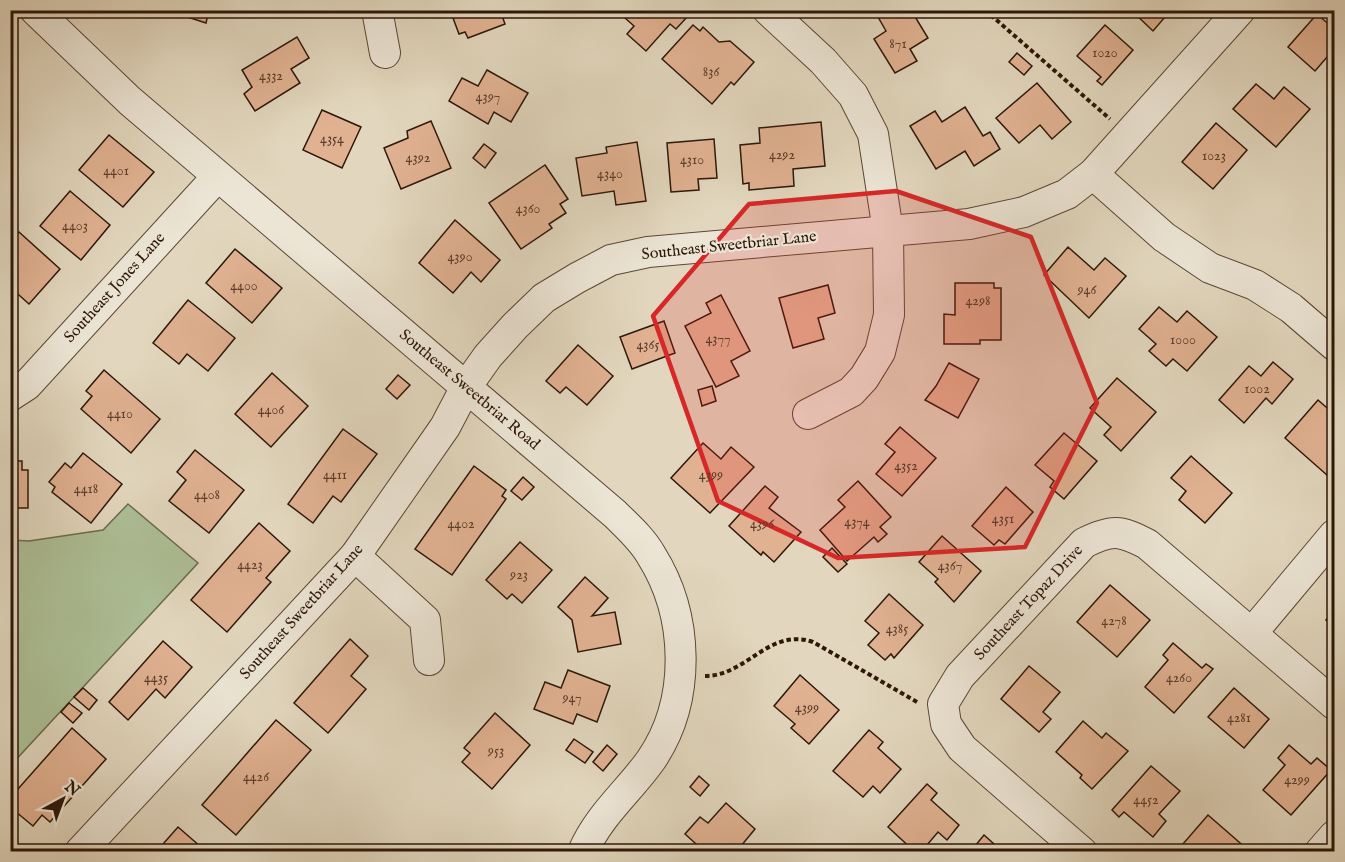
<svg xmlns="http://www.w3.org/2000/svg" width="1345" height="862" font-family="'IM FELL English',serif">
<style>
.green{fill:#adbf96;stroke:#6d6b50;stroke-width:1.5}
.building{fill:#e1b292;stroke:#2d1709;stroke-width:1.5}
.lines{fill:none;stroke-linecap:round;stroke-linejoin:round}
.minor-casing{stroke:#5a4736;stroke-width:32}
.path{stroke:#2d1709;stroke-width:4;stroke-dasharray:4.5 3;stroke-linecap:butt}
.minor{stroke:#ece5d5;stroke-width:30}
.marked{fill:#d62828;fill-opacity:0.2;stroke:#d62828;stroke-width:4.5;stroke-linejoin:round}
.labels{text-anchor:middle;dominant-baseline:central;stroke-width:4.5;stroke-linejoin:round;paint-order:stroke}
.number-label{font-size:14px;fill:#5a3e2b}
.street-label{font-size:16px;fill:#2d1709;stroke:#ece5d5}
</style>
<rect width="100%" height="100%" fill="#e2d7be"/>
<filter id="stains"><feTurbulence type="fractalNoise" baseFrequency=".00333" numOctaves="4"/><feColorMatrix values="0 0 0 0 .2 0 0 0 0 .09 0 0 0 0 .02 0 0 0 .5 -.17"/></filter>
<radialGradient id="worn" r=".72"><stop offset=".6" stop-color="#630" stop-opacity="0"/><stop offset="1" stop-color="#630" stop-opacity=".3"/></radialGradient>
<path class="green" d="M128,504L198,563L11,765V540L29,541L103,530Z"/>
<g class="building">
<path d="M166,10H209L206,23Z"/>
<path d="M450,10H500L505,24L468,38L465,32L459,34Z"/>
<path d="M616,10H680L687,17L676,29L670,24L646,51L627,34L634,26Z"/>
<path d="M874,10H911L928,38L910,49L917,61L895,73L874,39L886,31Z"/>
<path d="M1131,10H1171L1153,31Z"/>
<path d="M1317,14L1334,29V49L1315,71L1288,47Z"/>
<path d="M693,25L700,31L703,27L719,42L730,41L754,62L734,85L731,82L712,104L662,59Z"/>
<path d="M1105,25L1133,50L1102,85L1097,81L1101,77L1077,56Z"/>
<path d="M297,37L309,58L291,69L300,83L255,111L244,94L252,87L242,70Z"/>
<path d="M1017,53L1032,66L1024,75L1009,62Z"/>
<path d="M487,70L528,93L511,122L494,112L488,124L449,101L462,78L478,86Z"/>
<path d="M1037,83L1071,122L1052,139L1040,125L1019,143L996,118Z"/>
<path d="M1256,84L1274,99L1284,87L1310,109L1276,147L1233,109Z"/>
<path d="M965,107L983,136L990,132L1000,149L974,166L965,151L936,169L910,126L935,111L942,122Z"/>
<path d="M322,110L361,127L342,168L303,150Z"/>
<path d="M431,121L451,168L401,189L384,148L408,138L407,131Z"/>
<path d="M821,122L825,166L793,169L794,186L749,190V183L743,184L740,145L760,143L759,128Z"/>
<path d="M1216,123L1247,150L1213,189L1182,162Z"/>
<path d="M109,135L154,172L123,207L79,170Z"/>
<path d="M714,139L717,178L698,179L699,190L671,192L667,143Z"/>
<path d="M637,142L646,201L616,205L614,191L582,196L576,158L607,153L606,147Z"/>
<path d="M484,144L496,153L485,168L473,158Z"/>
<path d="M545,165L568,199L560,204L566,213L549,224L552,228L521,249L489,203Z"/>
<path d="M70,191L110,225L81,260L40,226Z"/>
<path d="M455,220L500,260L481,282L471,272L453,293L419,263Z"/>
<path d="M19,232L60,269L29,304L10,287V241Z"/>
<path d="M1068,247L1094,270L1105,258L1126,276L1089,318L1044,275Z"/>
<path d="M235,249L282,288L252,323L206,283Z"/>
<path d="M955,283H994V288H1001V340H980V344H944V314L955,315Z"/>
<path d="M828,285L835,313L818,318L824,339L793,348L779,298Z"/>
<path d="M721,295L750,351L731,361L739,376L716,387L685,326L711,313L706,303Z"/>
<path d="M188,300L235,338L208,371L187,354L179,364L153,343Z"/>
<path d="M1159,307L1177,322L1187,311L1217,337L1187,371L1173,359L1166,366L1149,351L1156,344L1139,329Z"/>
<path d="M664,321L675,353L632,369L620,337Z"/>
<path d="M578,345L613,376L587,405L566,387L560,393L546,381Z"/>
<path d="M1273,362L1293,379L1272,404L1266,398L1244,423L1219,400L1249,366L1261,376Z"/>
<path d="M949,363L979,379L958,418L925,400L936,386Z"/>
<path d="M104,370L160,419L131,453L81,409L92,396L86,391Z"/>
<path d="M272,373L308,406L271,447L235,414Z"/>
<path d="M398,375L410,385L397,399L386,389Z"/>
<path d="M1117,378L1156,412L1121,451L1104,435L1111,427L1090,408Z"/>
<path d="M712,386L716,401L702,406L698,390Z"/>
<path d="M1318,400L1334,414V424L1331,428L1334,431V468L1328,476L1285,438Z"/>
<path d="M900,427L936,458L902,496L876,474L895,452L885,444Z"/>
<path d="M343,429L377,454L341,502L333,496L313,523L288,504Z"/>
<path d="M1064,433L1097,461L1064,499L1050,487L1054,481L1035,465Z"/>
<path d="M703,443L721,459L731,447L754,467L710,513L671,478Z"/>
<path d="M195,450L244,490L209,533L169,501L186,480L177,472Z"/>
<path d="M83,453L122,484L91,523L52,492L55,487L49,482L65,463L71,468Z"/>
<path d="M1191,456L1232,493L1205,523L1179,500L1186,491L1171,478Z"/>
<path d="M10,461H22V470H28V508H10Z"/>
<path d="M474,466L506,490L502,496L506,499L452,575L415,549Z"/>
<path d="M523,477L534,487L522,500L511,491Z"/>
<path d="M858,481L891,517L880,527L887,534L878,542L874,537L847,561L820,530L845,507L838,500Z"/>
<path d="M765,486L778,497L769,508L801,532L774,562L763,552L761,555L729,526Z"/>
<path d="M1006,487L1033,512L1005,544L999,540L994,545L972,526Z"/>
<path d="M259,523L290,551L266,578L271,582L227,632L191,600Z"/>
<path d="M942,536L981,571L954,602L935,582L938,579L919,562Z"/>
<path d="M520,542L552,570L522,603L512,594L507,599L486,580Z"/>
<path d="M832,548L847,564L838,572L823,557Z"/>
<path d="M585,577L608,598L592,616L615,612L621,644L578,652L572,620L558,607Z"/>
<path d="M1110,585L1150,620L1117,657L1077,622Z"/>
<path d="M889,594L923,625L894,658L891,654L885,660L868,645L879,633L865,621Z"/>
<path d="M1334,611V631L1331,628L1333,626L1326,620Z"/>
<path d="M350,639L368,656L351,676L366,689L328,733L294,703Z"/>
<path d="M163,641L192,667L165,698L156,689L128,720L109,702Z"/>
<path d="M1173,643L1202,668L1206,664L1213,669L1174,713L1145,687L1168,660L1163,655Z"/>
<path d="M1029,666L1060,692L1043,712L1051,719L1039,732L1001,699Z"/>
<path d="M568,670L610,686L597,722L577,714L573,724L534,709L545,682L561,688Z"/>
<path d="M800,675L839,710L809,744L791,728L795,724L774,706Z"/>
<path d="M83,688L97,700L89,710L74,697Z"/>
<path d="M1234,688L1269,719L1244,748L1208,717Z"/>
<path d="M69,703L82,713L73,723L61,712Z"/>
<path d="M495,713L530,745L492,789L462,762L470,753L464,748Z"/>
<path d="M276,720L311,750L236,835L202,805Z"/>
<path d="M1083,721L1102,738L1106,733L1128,751L1092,789L1080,778L1082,775L1056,752Z"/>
<path d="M72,728L106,759L50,822L42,815L33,826L10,807V798Z"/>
<path d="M869,730L883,742L878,748L901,769L880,793L873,786L863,797L833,771Z"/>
<path d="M574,739L593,752L585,763L566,750Z"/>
<path d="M607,745L617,754L603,771L593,762Z"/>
<path d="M1289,745L1311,764L1317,758L1331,770L1291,815L1263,790L1285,765L1278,758Z"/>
<path d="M1151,766L1180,791L1159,814L1166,821L1153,837L1124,812L1119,817L1112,810Z"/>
<path d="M699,776L709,785L700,796L690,787Z"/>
<path d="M927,784L937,793L931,800L959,825L947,840L938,832L921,852H915L888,827Z"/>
<path d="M726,803L755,829L736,852H705L685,834L700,817L708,823Z"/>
<path d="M1208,815L1247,849L1244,852H1176Z"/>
<path d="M178,827L201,847L196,852H156Z"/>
<path d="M984,835L1003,852H970Z"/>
</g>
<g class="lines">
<defs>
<g id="minor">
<path d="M35,10L130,101L615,514C628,527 642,539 651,555C689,615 692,700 651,760C629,791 598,816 583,852"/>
<path d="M377,10L385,53"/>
<path d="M768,10L823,61L853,95L873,134L888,231L889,315L880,352L864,378L851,392L808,414"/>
<path d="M1093,174L1164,237L1210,268L1255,285L1291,308L1334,345"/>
<path d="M10,396L27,385L217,177"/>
<path d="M355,556L425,620L429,660"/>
<path d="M1252,633L1334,535"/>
<path d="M80,852L355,556L445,427L466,387L488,356L515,326L544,298L577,278L611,260L648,252L969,224L1024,212L1067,194L1093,174L1240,10"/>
<path d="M1082,852L962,748L946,724L943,704L960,676L1084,543C1112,529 1120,530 1147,544L1334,704"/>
<path d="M1320,852L1334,836"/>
</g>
</defs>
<use href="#minor" class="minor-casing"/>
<g class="path">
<path d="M985,10L1110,119"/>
<path d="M705,676C747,676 769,627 813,642L917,702"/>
</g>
<use href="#minor" class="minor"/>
</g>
<path class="marked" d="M896,191L1031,237L1097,403L1025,547L838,558L718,501L653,316L749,204Z"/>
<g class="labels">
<g class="number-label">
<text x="898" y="44">871</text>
<text x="1105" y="53">1020</text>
<text x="711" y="72">836</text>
<text x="271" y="76">4332</text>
<text x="488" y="97">4397</text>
<text x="332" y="139">4354</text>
<text x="782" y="155">4292</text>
<text x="1214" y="156">1023</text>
<text x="418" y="158">4392</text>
<text x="692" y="160">4310</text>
<text x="116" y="171">4401</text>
<text x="610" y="174">4340</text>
<text x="528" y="209">4360</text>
<text x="75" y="226">4403</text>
<text x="460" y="257">4390</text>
<text x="244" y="286">4400</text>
<text x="1087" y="290">946</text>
<text x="978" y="301">4298</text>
<text x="718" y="339">4377</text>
<text x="1183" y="340">1000</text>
<text x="648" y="345">4365</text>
<text x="1257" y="389">1002</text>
<text x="271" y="410">4406</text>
<text x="120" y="414">4410</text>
<text x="906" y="466">4352</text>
<text x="335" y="475">4411</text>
<text x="711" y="475">4399</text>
<text x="86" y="489">4418</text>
<text x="207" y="495">4408</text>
<text x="1003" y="519">4351</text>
<text x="857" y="522">4374</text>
<text x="461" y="524">4402</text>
<text x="762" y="524">4396</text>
<text x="250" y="565">4423</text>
<text x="950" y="566">4367</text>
<text x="519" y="575">923</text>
<text x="1114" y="621">4278</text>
<text x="897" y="629">4385</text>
<text x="156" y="678">4435</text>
<text x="1179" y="678">4260</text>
<text x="572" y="698">947</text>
<text x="807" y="708">4399</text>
<text x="1239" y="718">4281</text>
<text x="496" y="751">953</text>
<text x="256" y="777">4426</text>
<text x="1297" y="780">4299</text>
<text x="1146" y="800">4452</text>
</g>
<g class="street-label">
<text transform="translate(729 246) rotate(-6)">Southeast Sweetbriar Lane</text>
<text transform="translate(115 288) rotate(-48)">Southeast Jones Lane</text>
<text transform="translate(469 390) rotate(40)">Southeast Sweetbriar Road</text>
<text transform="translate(1029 603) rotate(-47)">Southeast Topaz Drive</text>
<text transform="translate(302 612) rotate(-48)">Southeast Sweetbriar Lane</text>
</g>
</g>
<rect width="1345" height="862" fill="none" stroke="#e2d7be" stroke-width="36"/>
<rect x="12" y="12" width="1321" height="838" fill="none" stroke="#2d1709" stroke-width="3"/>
<rect x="18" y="18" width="1309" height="826" fill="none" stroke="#2d1709" stroke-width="1.5"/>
<g transform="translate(63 799) rotate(41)" stroke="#ece5d5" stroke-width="4.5" paint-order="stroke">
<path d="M0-4.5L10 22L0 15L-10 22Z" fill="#2d1709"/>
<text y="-9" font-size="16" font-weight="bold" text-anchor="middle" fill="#2d1709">N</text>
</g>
<rect width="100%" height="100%" filter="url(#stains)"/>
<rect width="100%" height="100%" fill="url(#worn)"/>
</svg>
